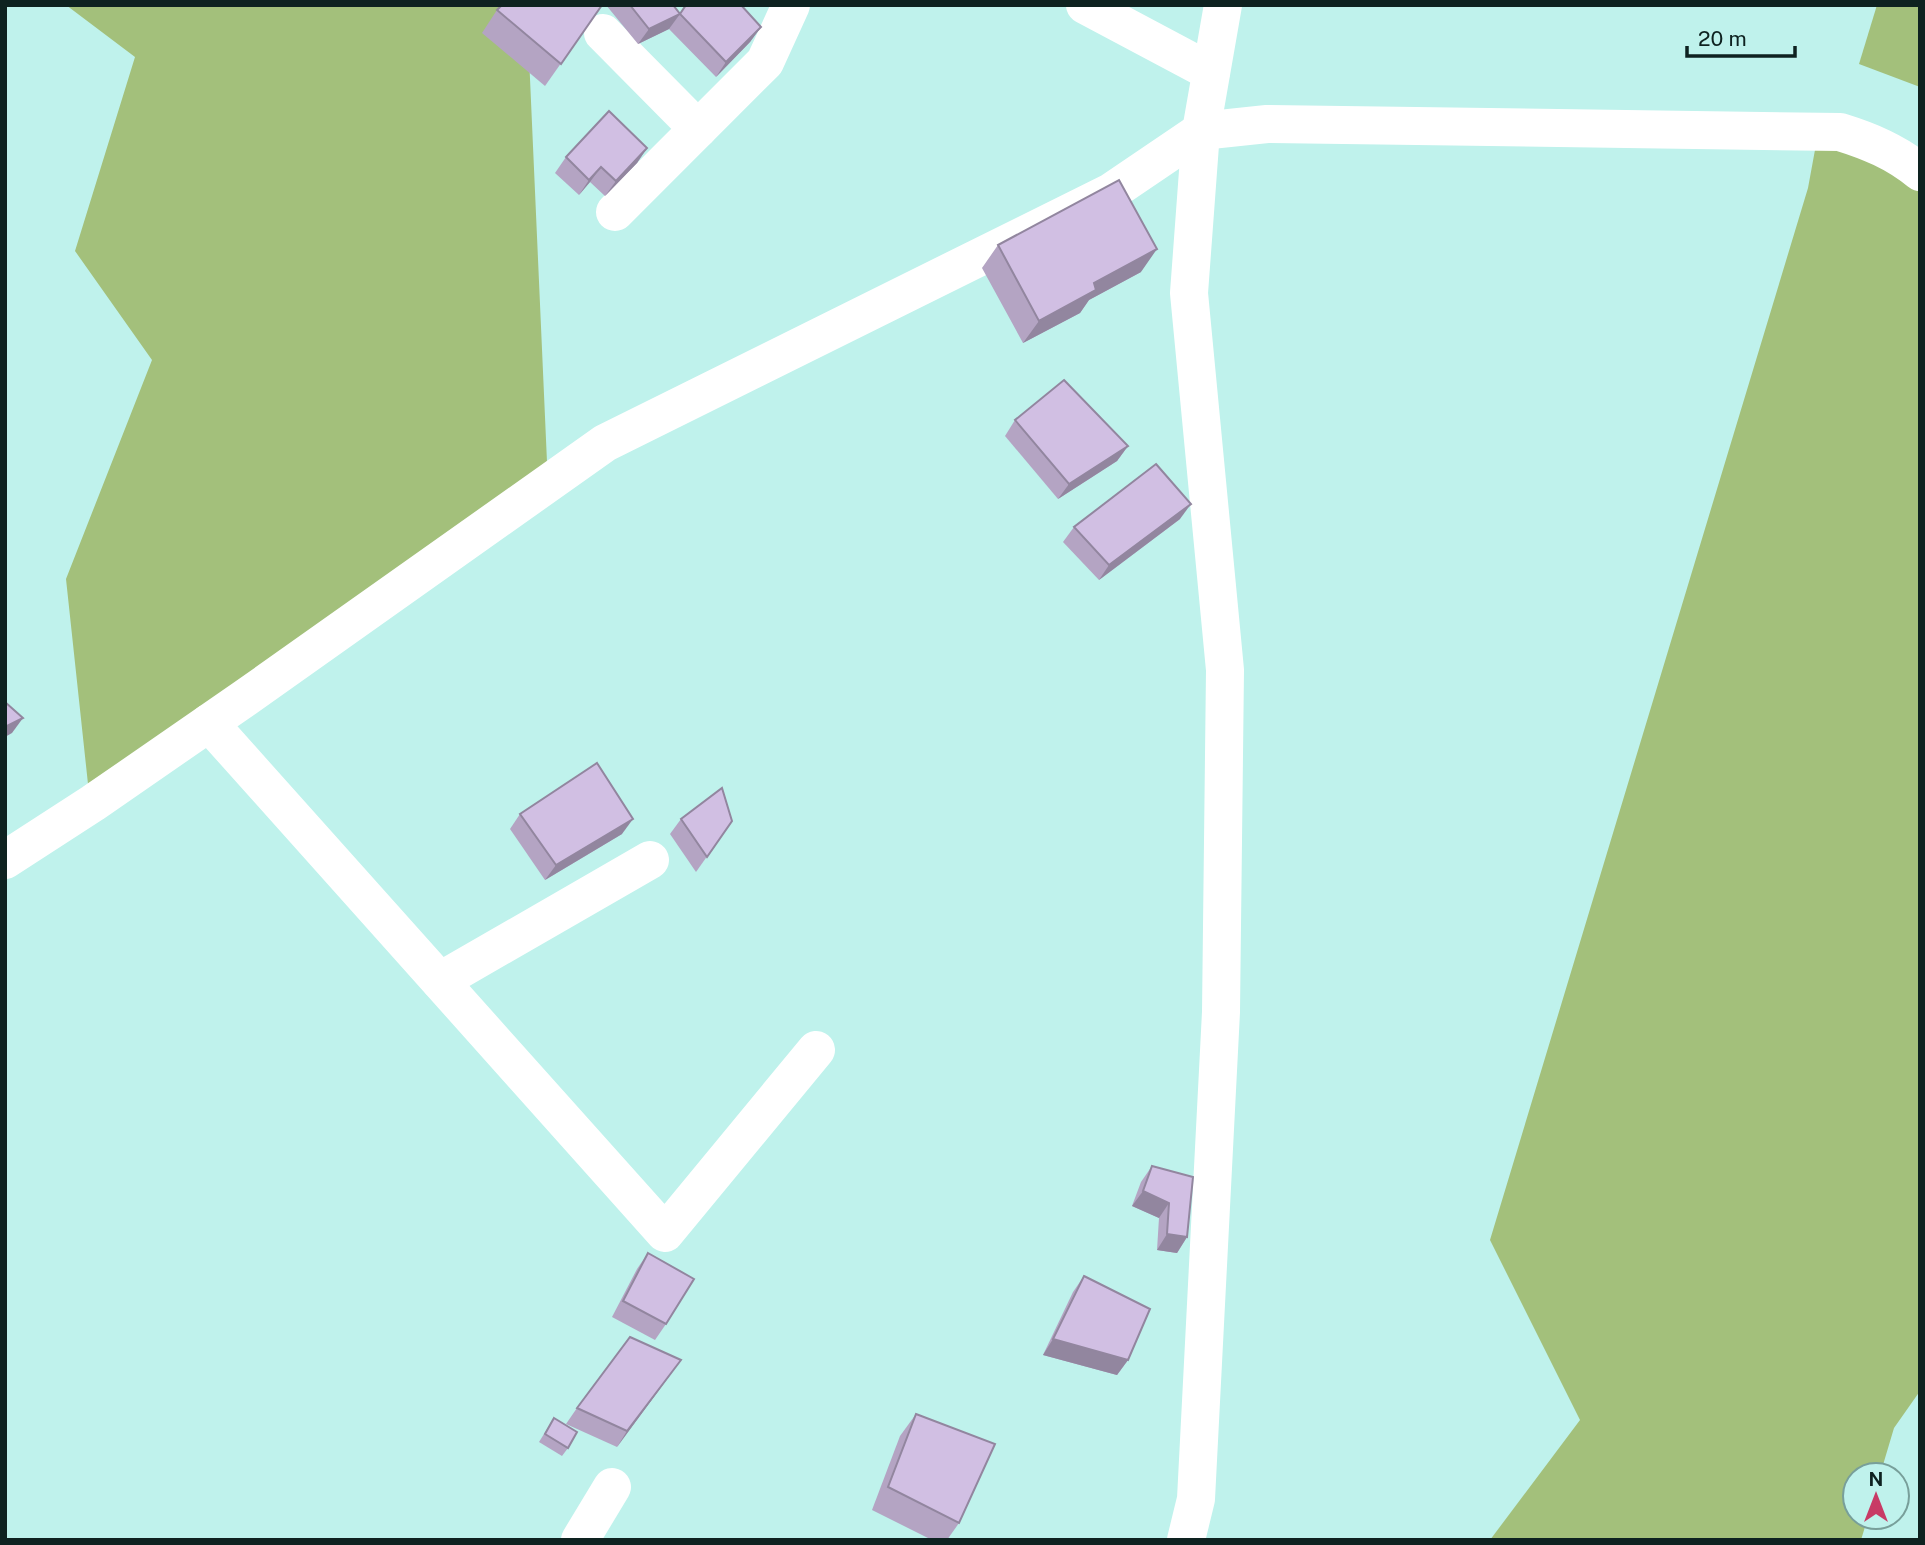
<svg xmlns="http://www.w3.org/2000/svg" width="1925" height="1545" font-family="'Public Sans',sans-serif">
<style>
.green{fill:#a3c07b}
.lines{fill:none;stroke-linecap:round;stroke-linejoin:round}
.minor{stroke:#fff;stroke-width:38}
.wall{fill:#b4a4c3}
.shaded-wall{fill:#92869f}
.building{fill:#d1bfe3;stroke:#92869f;stroke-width:2}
</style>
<rect width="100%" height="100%" fill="#bff2ec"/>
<g class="green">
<path d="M66,5H529V56L547,462L291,647L88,784L66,579L152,360L75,251L135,57Z"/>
<path d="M1877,5H1920V87L1859,64Z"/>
<path d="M1817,139L1854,142L1920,187V1391L1894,1428L1880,1475H1855V1517H1868L1861,1540H1490L1580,1420L1490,1240L1808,188Z"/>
</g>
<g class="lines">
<g class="minor">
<path d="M1085,5L1211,72"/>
<path d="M603,33L698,129"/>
<path d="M615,212L765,62L791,5"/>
<path d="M209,723L665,1233L816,1050"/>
<path d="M5,860L93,803L245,698L605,443L1111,192L1201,131L1267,124L1840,132C1869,141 1896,152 1920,172"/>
<path d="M440,981L650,860"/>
<path d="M580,1540L612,1487"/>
<path d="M1186,1540L1196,1499L1221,1012L1225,670L1189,293L1201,131L1223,5"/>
</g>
</g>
<g class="wall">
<path d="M602,5L545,86L482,33L497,10Z"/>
<path d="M606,5H673L680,14L761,27L750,42L716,77L669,29L638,44Z"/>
<path d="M647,148L637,163L605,196L590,182L579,195L555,173L566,157Z"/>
<path d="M998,245L1141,272L1089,300L1080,313L1023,343L982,268Z"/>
<path d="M1015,420L1128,446L1117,461L1058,499L1005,436Z"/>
<path d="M1180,519L1099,580L1063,542L1074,527Z"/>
<path d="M520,814L622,834L545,880L510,829Z"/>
<path d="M681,819L732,821L696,872L670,834Z"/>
<path d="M1152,1166L1187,1237L1177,1253L1157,1250L1159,1218L1132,1206L1141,1182Z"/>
<path d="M648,1253L666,1324L655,1340L612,1317L637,1269Z"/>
<path d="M1084,1276L1128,1360L1117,1375L1043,1355L1073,1292Z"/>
<path d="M670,1375L617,1447L566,1424L577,1408Z"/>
<path d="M916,1414L959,1523L947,1540H932L872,1510L900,1436Z"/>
<path d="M554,1418L568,1448L562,1456L539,1442Z"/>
</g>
<g class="shaded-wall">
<path d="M680,14L669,29L638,44L649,29Z"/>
<path d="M761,27L750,42L716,77L726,62Z"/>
<path d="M647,148L637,163L605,196L616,181Z"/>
<path d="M601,167L590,182L579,195L589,180Z"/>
<path d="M1157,249L1141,272L1089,300L1080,313L1023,343L1039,321L1094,283Z"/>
<path d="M1128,446L1117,461L1058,499L1069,484Z"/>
<path d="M1191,504L1180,519L1099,580L1109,565Z"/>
<path d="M23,718L12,733L5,737V727Z"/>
<path d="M633,819L622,834L545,880L556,865Z"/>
<path d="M1143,1191L1169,1203L1159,1218L1132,1206Z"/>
<path d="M1167,1234L1187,1237L1177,1253L1157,1250Z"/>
<path d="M1053,1339L1128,1360L1117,1375L1043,1355Z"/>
<path d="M681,1360L670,1375L617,1447L627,1431Z"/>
</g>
<g class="building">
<path d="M502,5H602L561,64L497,10Z"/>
<path d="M630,5H673L680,14L649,29Z"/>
<path d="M686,5H741L761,27L726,62L680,14Z"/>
<path d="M609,111L647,148L616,181L601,167L589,180L566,157Z"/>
<path d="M1119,180L1157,249L1094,283L1096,290L1039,321L998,245Z"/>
<path d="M1064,380L1128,446L1069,484L1015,420Z"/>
<path d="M1156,464L1191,504L1109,565L1074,527Z"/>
<path d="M5,702L23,718L5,727Z"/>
<path d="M597,763L633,819L556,865L520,814Z"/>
<path d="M722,788L732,821L707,857L681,819Z"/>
<path d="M1152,1166L1193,1177L1187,1237L1167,1234L1169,1203L1143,1191Z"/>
<path d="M648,1253L694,1279L666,1324L623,1301Z"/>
<path d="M1084,1276L1150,1309L1128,1360L1053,1339Z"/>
<path d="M630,1337L681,1360L627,1431L577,1408Z"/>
<path d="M916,1414L995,1444L959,1523L888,1487Z"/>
<path d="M554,1418L577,1432L568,1448L545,1434Z"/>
</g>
<rect width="1925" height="1545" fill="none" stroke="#0e2220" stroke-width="14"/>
<g transform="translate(1876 1496)"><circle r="33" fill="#bff2ec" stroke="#789f9a" stroke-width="2"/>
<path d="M0-5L12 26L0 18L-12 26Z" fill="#c83a65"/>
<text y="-10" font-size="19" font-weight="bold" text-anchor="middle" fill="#0e2220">N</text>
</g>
<path d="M1687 46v10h108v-10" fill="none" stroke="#0e2220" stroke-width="3.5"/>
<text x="1698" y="46" font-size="21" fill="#0e2220" stroke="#bff2ec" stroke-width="5" paint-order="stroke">20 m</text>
</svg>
